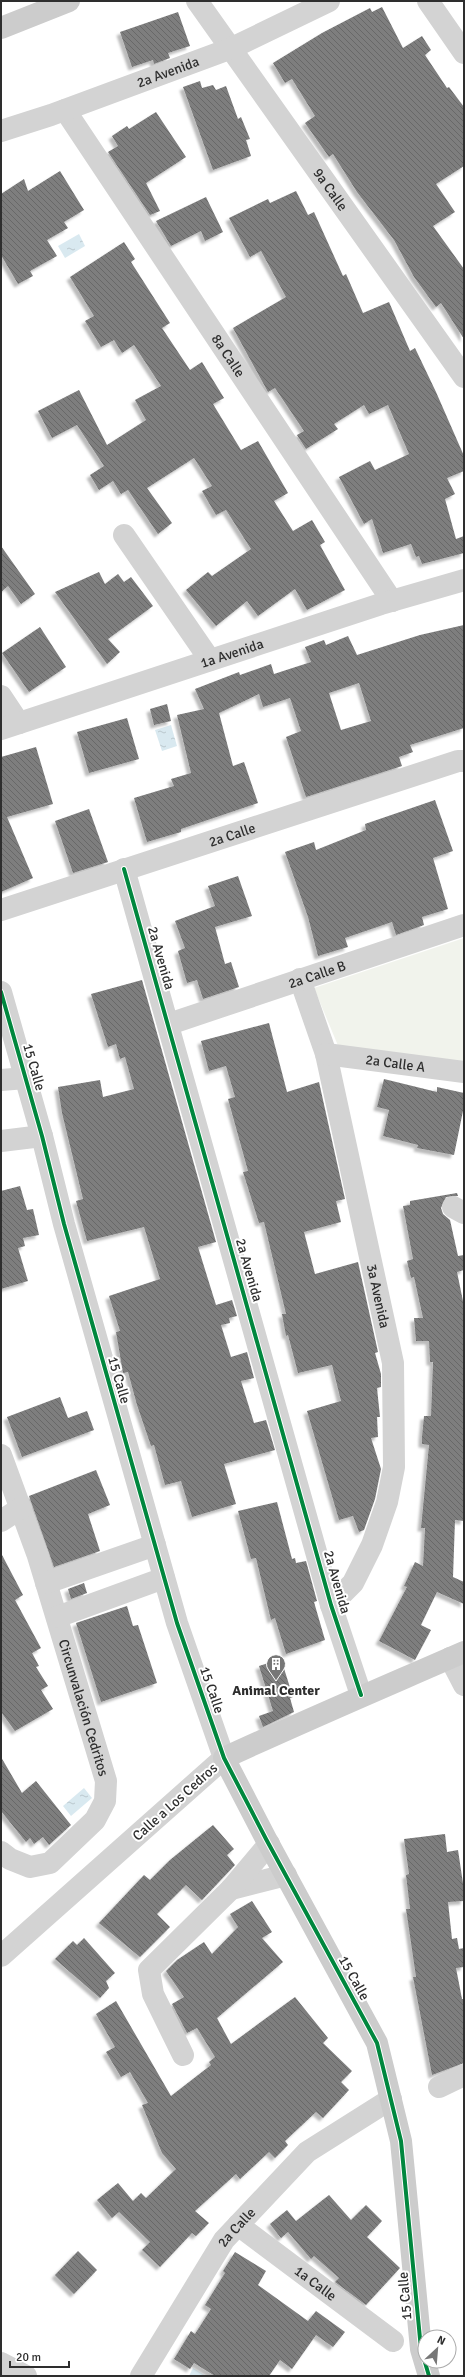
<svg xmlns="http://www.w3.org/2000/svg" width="465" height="2377" font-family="Signika,sans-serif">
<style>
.green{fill:#f1f3ec}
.water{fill:url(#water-ripples)}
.building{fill:url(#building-back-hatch);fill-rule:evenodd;filter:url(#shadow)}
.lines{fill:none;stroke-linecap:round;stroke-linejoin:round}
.street{stroke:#d3d3d3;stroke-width:22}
.secondary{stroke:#ccc;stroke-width:22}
.cycleway-casing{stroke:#fff;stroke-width:6}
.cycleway{stroke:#00873e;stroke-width:4}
.labels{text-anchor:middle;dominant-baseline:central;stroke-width:4;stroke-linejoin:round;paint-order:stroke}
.street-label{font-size:14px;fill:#2e2e2e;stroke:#fff}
.poi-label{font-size:14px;font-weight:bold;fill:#2e2e2e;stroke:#fff}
</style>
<defs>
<pattern id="water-ripples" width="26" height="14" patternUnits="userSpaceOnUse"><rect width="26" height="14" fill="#d9e9f0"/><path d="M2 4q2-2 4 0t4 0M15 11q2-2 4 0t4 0" fill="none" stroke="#bbc8ce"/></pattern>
<pattern id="building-back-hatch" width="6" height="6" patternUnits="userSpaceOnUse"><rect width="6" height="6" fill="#7e7e7e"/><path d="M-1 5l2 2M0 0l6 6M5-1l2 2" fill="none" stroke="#686868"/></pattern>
<filter id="shadow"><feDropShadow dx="-3.5" dy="3.5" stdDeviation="1" flood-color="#0004"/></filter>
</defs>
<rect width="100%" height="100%" fill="#fff"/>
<path class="green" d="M464,938V1062L339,1048L314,988Z"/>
<g class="water">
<path d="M79,234L85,246L65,258L58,246Z"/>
<path d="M171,725L177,746L162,751L155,730Z"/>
<path d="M84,1788L92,1798L71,1816L63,1806Z"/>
<path d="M193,2368L206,2376H189Z"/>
</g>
<g class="building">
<path d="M382,7L403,48L422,36L431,50L425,55L447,88L449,87L464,107V166L436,184L455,212L433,226L464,269V339L441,303L436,307L414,277L394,240L357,192L333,154L329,157L305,123L315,116L292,79L285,83L273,63L322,33L370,8L372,12Z"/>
<path d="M178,12L190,46L168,53L170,58L154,64L153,60L132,67L120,32Z"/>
<path d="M200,81L202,88L213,85L216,90L226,86L238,119L241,117L250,139L246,140L251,156L213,170L183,87Z"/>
<path d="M156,112L186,157L146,183L160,211L150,215L108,152L118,146L112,136L127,126L129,129Z"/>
<path d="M60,171L84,210L64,222L68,228L47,240L57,256L30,271L33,276L18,284L1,255V194L24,179L28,191Z"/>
<path d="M296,191L308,215L314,212L343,276L346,274L363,313L389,302L410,351L415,348L436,392L464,456V471L447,478L455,494L445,499L456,539L464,536V553L422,564L419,556L416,557L411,544L383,553L372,519L364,524L339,477L370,461L375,470L409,454L388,405L369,414L364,405L334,424L338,429L306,449L297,435L304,431L275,388L268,392L233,328L286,297L261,251L250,257L229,218L268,199L270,203Z"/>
<path d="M206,197L223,232L205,241L201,231L171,246L156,221Z"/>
<path d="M124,242L135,259L131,262L170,323L162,328L190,370L202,362L224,398L213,404L241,450L258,441L288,493L274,501L293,531L312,520L325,542L320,545L345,590L307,610L295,589L258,616L247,601L216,626L186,590L208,572L212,576L251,549L226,510L216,515L202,491L212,486L194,458L147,488L172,523L158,534L128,490L121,494L113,481L99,490L90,475L104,466L77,425L52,438L38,411L79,390L107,445L146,420L135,400L161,386L134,345L122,353L114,340L101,347L85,321L94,316L70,277Z"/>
<path d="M1,546L35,594L21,604L8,586L1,592Z"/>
<path d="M99,572L105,584L118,574L124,582L131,577L153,606L108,639L120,652L107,664L55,592Z"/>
<path d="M464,625V728L410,745L413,752L399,757L402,766L306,797L286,737L301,731L290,698L263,707L259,694L219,713L233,766L244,762L258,803L181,829V832L147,842L134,798L174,786L171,779L191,773L177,715L204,709L195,689L239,672L240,675L271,664L274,674L311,662L305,647L324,640L326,645L348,636L357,655L420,635ZM359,683L371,721L341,730L329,693Z"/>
<path d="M40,627L66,667L29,692L2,653Z"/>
<path d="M167,704L171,721L154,725L150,709Z"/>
<path d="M127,718L139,759L89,773L77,732Z"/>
<path d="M36,747L53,804L7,817L33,878L1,892V757Z"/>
<path d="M435,800L453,851L433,858L448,909L422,917L424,925L396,935L392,922L345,938L348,947L318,956L308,917L285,852L314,842L316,850L366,830L365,824Z"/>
<path d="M89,809L108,862L73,873L55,821Z"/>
<path d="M238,876L252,916L215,927L225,964L231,962L239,987L203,999L197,980L187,983L178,951L185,948L175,921L215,906L208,886Z"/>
<path d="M142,980L216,1242L198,1247L216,1305L232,1300L237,1316L229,1318L230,1323L221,1325L231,1357L247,1352L254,1378L241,1381L254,1423L266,1420L275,1450L224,1464L236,1504L192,1517L181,1481L165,1485L154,1445L151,1446L137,1405L128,1372L123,1373L116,1332L120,1331L109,1296L160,1279L144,1227L87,1241L76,1201L83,1199L62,1113L58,1087L100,1080L103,1097L134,1089L125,1057L120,1059L116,1044L108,1047L91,994Z"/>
<path d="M269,1023L287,1092L319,1082L345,1199L336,1201L341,1222L304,1232L315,1274L358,1262L378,1352L375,1353L381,1374V1387L377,1388L380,1417H377L378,1437L371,1438L381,1469L375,1499L364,1530L359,1532L353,1516L339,1520L307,1411L341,1401L332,1365L298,1373L288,1335L286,1336L282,1314H286L264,1222L259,1223L243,1172L248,1171L228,1099L235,1097L226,1066L209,1071L201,1041Z"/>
<path d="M384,1079L437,1092V1087L464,1093V1106L454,1155L417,1148L418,1145L383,1136L389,1110L377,1107Z"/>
<path d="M20,1186L27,1210L33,1209L39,1235L23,1238L25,1246L18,1248L28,1281L1,1289V1191Z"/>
<path d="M457,1193L458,1196L446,1197L441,1208L443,1214L450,1220L458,1256L464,1255V1270L457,1272L464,1306V1521L455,1520L453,1577L464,1582V1604L437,1592L421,1625L431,1630L415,1660L379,1641L407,1587L404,1586L415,1562L423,1566L425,1528H421L429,1445L422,1444V1437L424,1416H431L433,1362H430L429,1341H416L414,1318H423L414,1277L411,1278L407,1261L413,1259L403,1206L410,1205V1201Z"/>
<path d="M60,1397L68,1418L87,1411L94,1430L22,1457L7,1417Z"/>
<path d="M96,1470L110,1505L88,1514L100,1551L54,1567L29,1496Z"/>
<path d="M277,1502L292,1559L295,1558L296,1563L306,1561L317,1601L314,1602L325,1640L286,1654L275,1618L271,1620L256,1558L251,1559L238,1511Z"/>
<path d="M1,1553L23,1595L15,1600L41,1648L32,1653L39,1666L36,1667L48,1686L41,1690L53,1709L15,1731L1,1712Z"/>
<path d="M84,1583L87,1593L71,1599L68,1589Z"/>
<path d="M127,1606L133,1626L138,1625L157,1683L101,1702L76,1623Z"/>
<path d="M281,1659L293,1697L290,1698L294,1712L263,1727L259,1716L273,1711L259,1666Z"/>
<path d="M1,1757L22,1793L36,1781L71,1825L49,1845L43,1837L34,1844L30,1838L26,1842L1,1811Z"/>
<path d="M213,1825L234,1849L227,1855L235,1865L202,1900L186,1885L157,1914L170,1927L140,1957L99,1923L144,1875L150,1880L170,1860Z"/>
<path d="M445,1834L447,1852L458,1850L464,1890V1901L448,1902L452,1939L457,1938L459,1949L464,1948V1967L456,1968L462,1999H464V2063L432,2075L413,1977H416L406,1909H410L406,1875L409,1874L404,1839Z"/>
<path d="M252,1901L272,1932L262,1938L283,1962L217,2018L231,2044L295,1997L328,2038L323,2043L352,2071L341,2082L349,2090L323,2118L316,2112L285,2141L288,2145L275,2158L269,2152L240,2179L236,2174L195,2211L209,2223L196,2236L192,2233L160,2267L142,2250L150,2242L119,2212L112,2218L97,2200L118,2183L133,2201L141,2193L146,2198L176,2169L162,2153L142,2105L148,2103L130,2072L121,2077L106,2052L115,2047L96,2014L116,2001L171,2096L211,2065L209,2062L215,2057L197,2028L187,2033L172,2004L184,1997L166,1971L177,1960L204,1942L212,1954L238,1927L230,1914Z"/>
<path d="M84,1938L115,1973L106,1981L109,1988L100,1998L55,1959L73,1941L77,1945Z"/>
<path d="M329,2195L351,2220L366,2205L382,2221L367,2237L400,2268L366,2305L335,2282L339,2278L314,2256L311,2259L288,2232L281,2238L270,2224L287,2210L296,2221Z"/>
<path d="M78,2251L97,2270L74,2294L55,2275Z"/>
<path d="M235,2252L266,2271L258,2285L308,2321L316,2311L345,2332L333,2347L316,2335L292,2369L280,2360L269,2376H215L194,2363L190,2369L174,2359L191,2331L195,2334L211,2309L205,2305L225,2273L223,2271Z"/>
</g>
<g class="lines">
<g class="street">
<path id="s1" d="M197,1L464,377"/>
<path d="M428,1L464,53"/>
<path id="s2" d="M65,110L392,601"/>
<path id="s3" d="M1,131L51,115L232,48L329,1"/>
<path d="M124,535L210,660"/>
<path d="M1,696L19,723"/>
<path id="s4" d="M1,729L381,604L464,580"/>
<path d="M124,869L331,1605L361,1695"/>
<path id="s5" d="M1,910L458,761H464"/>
<path id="s6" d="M300,979L326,1054L393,1363L394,1467L387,1502L372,1545L353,1583L331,1605"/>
<path d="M1,992L42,1136L64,1224L177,1623L224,1758L1,1956"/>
<path id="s7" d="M169,1024L464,925"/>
<path id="s8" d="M326,1054L464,1072"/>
<path d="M1,1080L26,1078"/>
<path d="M1,1141L42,1136"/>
<path d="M453,1207L464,1213"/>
<path id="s9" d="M1,1455L38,1556L106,1781L105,1801L95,1820L50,1863L30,1867L10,1859L1,1852"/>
<path d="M1,1521L21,1508"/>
<path d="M46,1583L155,1545"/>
<path d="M57,1617L164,1578"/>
<path d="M450,1658L464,1685"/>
<path d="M231,1889L286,1875"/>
<path d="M183,2055L153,1994L149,1970L231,1889L269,1844"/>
<path d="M439,2087L464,2075"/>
<path id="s10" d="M238,2225L393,2341"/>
<path d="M1,2363L26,2376"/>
<path id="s11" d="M141,2376L224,2240L307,2152L391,2099"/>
</g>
<g class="secondary">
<path d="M1,28L69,1"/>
<path d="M429,2376L421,2349L401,2141L377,2043L266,1839L224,1758C304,1721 384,1687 464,1652"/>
</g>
<defs>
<g id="cycleway">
<path d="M124,869L331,1605L361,1695"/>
<path d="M1,992L42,1136L64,1224L177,1623L224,1758L266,1839L377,2043L401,2141L421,2349L429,2376"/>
</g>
</defs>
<use href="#cycleway" class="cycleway-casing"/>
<use href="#cycleway" class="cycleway"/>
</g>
<defs>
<symbol id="building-pin" viewBox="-11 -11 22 30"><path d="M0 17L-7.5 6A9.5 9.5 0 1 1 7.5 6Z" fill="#777" stroke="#fff"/><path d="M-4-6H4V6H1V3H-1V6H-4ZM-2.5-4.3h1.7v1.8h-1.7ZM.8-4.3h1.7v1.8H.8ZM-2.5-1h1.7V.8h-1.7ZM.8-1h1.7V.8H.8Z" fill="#fff"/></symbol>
</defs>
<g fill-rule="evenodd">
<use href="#building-pin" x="265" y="1653" width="22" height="30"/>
</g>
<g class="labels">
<g class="street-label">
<text stroke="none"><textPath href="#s3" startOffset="177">2a Avenida</textPath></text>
<text stroke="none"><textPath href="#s1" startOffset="231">9a Calle</textPath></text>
<text stroke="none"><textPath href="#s2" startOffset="295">8a Calle</textPath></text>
<text stroke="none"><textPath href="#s4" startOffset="243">1a Avenida</textPath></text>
<text stroke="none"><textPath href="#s5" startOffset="243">2a Calle</textPath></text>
<text transform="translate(161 958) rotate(74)">2a Avenida</text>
<text stroke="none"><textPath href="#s7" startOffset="156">2a Calle B</textPath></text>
<text stroke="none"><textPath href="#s8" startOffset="70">2a Calle A</textPath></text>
<text transform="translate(34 1067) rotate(74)">15 Calle</text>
<text transform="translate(249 1270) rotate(74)">2a Avenida</text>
<text stroke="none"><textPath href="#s6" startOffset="327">3a Avenida</textPath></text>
<text transform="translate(119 1380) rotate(74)">15 Calle</text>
<text transform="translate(337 1582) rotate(74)">2a Avenida</text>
<text transform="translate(212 1690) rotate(71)">15 Calle</text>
<text stroke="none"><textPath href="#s9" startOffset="266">Circunvalación Cedritos</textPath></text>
<text transform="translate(175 1802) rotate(-42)">Calle a Los Cedros</text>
<text transform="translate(354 1978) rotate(61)">15 Calle</text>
<text stroke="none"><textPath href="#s11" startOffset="177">2a Calle</textPath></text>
<text stroke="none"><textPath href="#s10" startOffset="97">1a Calle</textPath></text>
<text transform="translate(405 2296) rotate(-95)">15 Calle</text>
</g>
<g class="poi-label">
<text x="276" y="1690">Animal Center</text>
</g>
</g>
<rect width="465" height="2377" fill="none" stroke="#2e2e2e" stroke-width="4"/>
<g transform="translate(437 2349) rotate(26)"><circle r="19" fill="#ffffff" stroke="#ababab"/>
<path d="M0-3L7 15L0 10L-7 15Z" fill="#777777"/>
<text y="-6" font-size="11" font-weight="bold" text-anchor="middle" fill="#2e2e2e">N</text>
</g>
<path d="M10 2361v6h59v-6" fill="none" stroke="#2e2e2e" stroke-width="2"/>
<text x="16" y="2361" font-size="12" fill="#2e2e2e" stroke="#ffffff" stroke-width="3" paint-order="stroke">20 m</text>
</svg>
